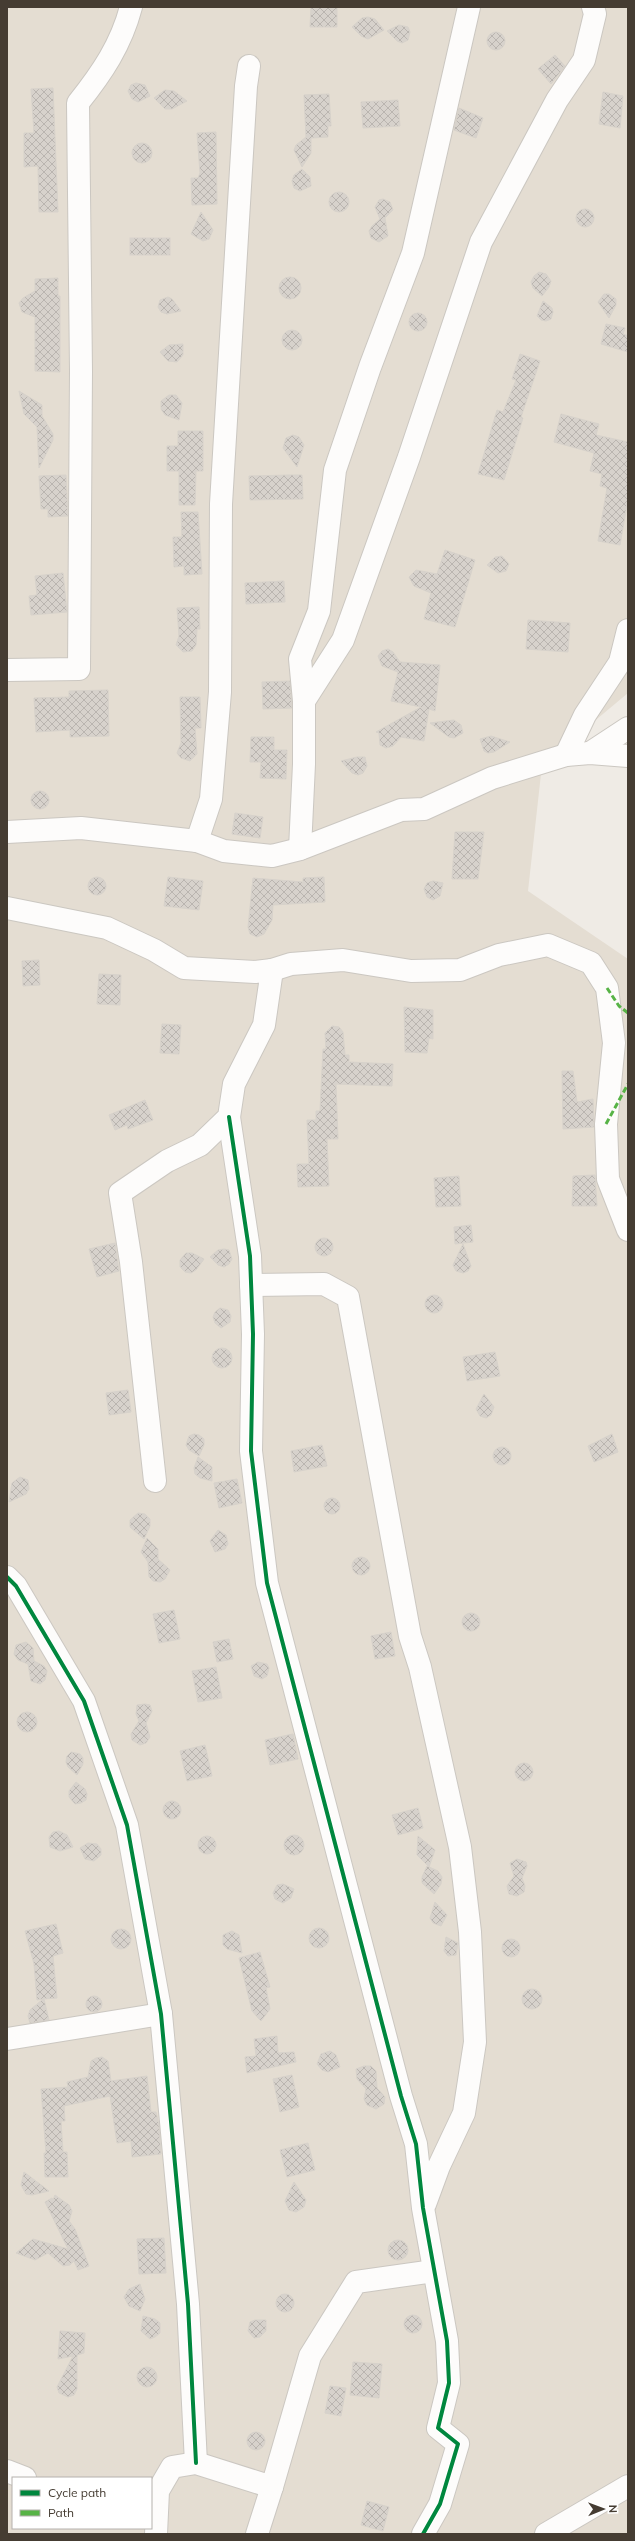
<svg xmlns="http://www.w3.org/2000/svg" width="635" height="2541" font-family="Mulish,sans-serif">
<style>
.residential{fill:#e4ddd2;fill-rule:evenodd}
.building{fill:url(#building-cross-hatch);stroke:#d7d2cb}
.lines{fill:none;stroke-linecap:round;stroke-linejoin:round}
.minor-casing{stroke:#cbc7c1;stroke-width:24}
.minor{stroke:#fdfcfb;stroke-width:22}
.quiet{stroke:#57b346;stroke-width:3;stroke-dasharray:6 3;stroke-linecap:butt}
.cycleway-casing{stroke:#fff;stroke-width:6}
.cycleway{stroke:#00873e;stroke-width:4}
</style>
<defs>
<pattern id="building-cross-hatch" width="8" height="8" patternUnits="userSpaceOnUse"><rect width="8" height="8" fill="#d7d2cc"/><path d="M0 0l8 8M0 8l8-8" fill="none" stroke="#bab5b0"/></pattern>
</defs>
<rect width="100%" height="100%" fill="#efebe5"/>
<path class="residential" d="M7,7H628V693L542,765L528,891L628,959V2534H7ZM13,2478H151V2528H13Z"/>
<g class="building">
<path d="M311,7H337V27H310Z"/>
<path d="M368,17L375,19L384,30L368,39L361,36L352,27L362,18Z"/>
<path d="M399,25L408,27L410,32L408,40L402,43L397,41L387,31Z"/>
<circle cx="496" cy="41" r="9"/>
<path d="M555,55L565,66L551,84L538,69Z"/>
<path d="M136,83L145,85L150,96L138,102L132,99L128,91L131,85Z"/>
<path d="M53,88L58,212H39L38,166L24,167V133H34L31,89Z"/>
<path d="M165,90L174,91L187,101L172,109H165L154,98Z"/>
<path d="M603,92L623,96L620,128L599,124Z"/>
<path d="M329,94L331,126H328V137L311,138V153L302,167L294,150L296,145L306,137L304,95Z"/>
<path d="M398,100L400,126L363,128L361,102Z"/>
<path d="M459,108L483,118L476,138L454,130Z"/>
<path d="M216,132L217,204L192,205L191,178H198L200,173L197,133Z"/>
<circle cx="142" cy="153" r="10"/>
<path d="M302,169L310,177L311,186L300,191L294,188L292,181L294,175Z"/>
<circle cx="339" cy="202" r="10"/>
<path d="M383,199L390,202L393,210L385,218L388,236L379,242L371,238L369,231L372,226L380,219L375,207L379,200Z"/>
<circle cx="585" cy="218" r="9"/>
<path d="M201,212L213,230L209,239L203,241L191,234Z"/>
<rect x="130" y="238" width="40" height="17"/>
<path d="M539,272L546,274L551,281L549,287L542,296L533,288L531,282L534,276Z"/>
<circle cx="290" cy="288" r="11"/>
<path d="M58,278V296H60V372L35,371V317L22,312L19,303L23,298L35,291V279Z"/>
<path d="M604,294H609L616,299V305L609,318L598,302Z"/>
<path d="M168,297L172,299L181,311L167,314L161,312L158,307L160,300Z"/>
<path d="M543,301L552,308L553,312L551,319L546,321L541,320L537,316Z"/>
<circle cx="418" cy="322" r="9"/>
<path d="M606,324L625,328L623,334L628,336V352L601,344Z"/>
<circle cx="292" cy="340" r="10"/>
<path d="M183,344V355L177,362L168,361L160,352L169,345Z"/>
<path d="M520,354L540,361L521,417L523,418L504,480L478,474L497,410L503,412L516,380L512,379Z"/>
<path d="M19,391L42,405V416L53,434V440L39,468L37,427L24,414Z"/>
<path d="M169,395H176L182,403L179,420L165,415L161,409V401Z"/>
<path d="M561,414L599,424L596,435L628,442V499L620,545L598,541L607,488L600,486L602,474L590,471L594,453L554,442Z"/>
<path d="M178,431H203V471H196L195,505H179V471H167V446H178Z"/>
<path d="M293,435L299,437L304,445L297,467L283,448L286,438Z"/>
<path d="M66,475L68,516L48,517V509H41L39,476Z"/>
<path d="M289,475H302L303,499L250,500L249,476Z"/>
<path d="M181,512H198L202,574L184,575V566L174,567L173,537H182Z"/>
<path d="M445,550L475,560L455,627L424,619L431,593L414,586L409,577L416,570L437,574Z"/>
<path d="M502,556L509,564L506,571L498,573L487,565L495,557Z"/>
<path d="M63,573L67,612L31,615L29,596L37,595L35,576Z"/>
<path d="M284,581L285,602L246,604L245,583Z"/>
<path d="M199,607L200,629H197L196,645L192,651L183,652L176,645L179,636L177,608Z"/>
<path d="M528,620L570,623L568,652L526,649Z"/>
<path d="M388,649L393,652L400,662L440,665L435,711L429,709L424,741L401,737L393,746L386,748L380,745L379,733L376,732L421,707L391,701L398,672L382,666L378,656L382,651Z"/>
<path d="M290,681L292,708L263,709L262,682Z"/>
<path d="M108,690L109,736L70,737V730L36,732L34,698L69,697V691Z"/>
<path d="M180,697H200L201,728H195L197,754L190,761L181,758L177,753L181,743Z"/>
<path d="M454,720L461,725L463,733L454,738L449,737L430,723Z"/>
<path d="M491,736L510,742L494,752L488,753L484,751L480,739Z"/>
<path d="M251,737H274V750H287L286,779L260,778L261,762H250Z"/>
<path d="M357,757H365L367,766L363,773L358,775L352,773L341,761Z"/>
<circle cx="40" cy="800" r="9"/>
<path d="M235,813L263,817L260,838L232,834Z"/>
<path d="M455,832H484L478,879H452Z"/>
<circle cx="97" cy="886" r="9"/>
<path d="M168,877L203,881L199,910L164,906Z"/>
<path d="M324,877L325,902L273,905L272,920L264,934L257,937L250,934L248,927L253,878L303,882V878Z"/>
<path d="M433,881L443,883L440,896L433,900L427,897L424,889L427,883Z"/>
<path d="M39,960L40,985L23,986L22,961Z"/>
<path d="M99,974L121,975L120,1005L97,1004Z"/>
<path d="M404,1007L433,1010V1039L429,1038L427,1053L405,1052Z"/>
<path d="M162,1024L181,1025L179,1054L160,1053Z"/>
<path d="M332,1026L339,1027L343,1032L345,1055H349V1062L393,1064L392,1086L336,1084L338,1139H327L329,1186L298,1187L297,1164H309L307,1120H316V1111H320L323,1049H326L325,1033Z"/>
<path d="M562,1071H573L577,1102L593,1099L594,1127L563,1129Z"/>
<path d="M145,1100L153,1120L128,1129L127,1125L115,1130L109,1115Z"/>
<path d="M595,1175L597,1206H572L573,1176Z"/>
<path d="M459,1176L461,1206L436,1207L434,1178Z"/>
<path d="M471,1225L473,1242L455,1244L454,1227Z"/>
<circle cx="324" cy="1247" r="9"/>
<path d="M115,1243L119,1271L97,1277L89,1249Z"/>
<path d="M463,1244L471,1266L468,1271L463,1273L456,1271L453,1265Z"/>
<path d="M224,1249L229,1250L232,1259L229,1264L224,1267L218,1265L210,1257L218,1250Z"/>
<path d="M186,1253H192L204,1259L196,1270L191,1273L185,1272L180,1267V1260Z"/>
<circle cx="434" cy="1304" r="9"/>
<path d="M220,1308L228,1310L231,1316L230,1322L221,1328L215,1323L213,1317L215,1312Z"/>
<circle cx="222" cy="1358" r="10"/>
<path d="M495,1352L500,1376L467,1381L463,1357Z"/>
<path d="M128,1390L131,1412L109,1415L106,1393Z"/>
<path d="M484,1394L494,1407L491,1415L486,1418L480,1416L476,1409Z"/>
<path d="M194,1434L199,1435L204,1439V1445L199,1456L189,1450L186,1445L189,1436Z"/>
<path d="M612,1434L618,1452L594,1462L588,1446Z"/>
<path d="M322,1445L327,1466L294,1472L291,1451Z"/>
<circle cx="502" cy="1456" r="9"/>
<path d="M198,1457L212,1467V1481L200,1478L195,1474L194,1468Z"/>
<path d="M20,1477L28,1480L29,1489L26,1494L9,1502L12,1483Z"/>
<path d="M237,1479L242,1503L219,1508L214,1483Z"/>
<circle cx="332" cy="1506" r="8"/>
<path d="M138,1513L145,1514L150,1519V1526L144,1539L130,1527V1520Z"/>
<path d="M218,1530L226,1535L228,1544L225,1549L215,1552L210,1541Z"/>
<path d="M147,1538L158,1549V1559L170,1570L165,1579L160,1582L153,1581L149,1577L148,1562L141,1552Z"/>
<circle cx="361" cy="1566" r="9"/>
<path d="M174,1610L180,1639L159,1643L153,1614Z"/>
<circle cx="471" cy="1622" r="9"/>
<path d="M391,1632L395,1656L375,1659L371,1636Z"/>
<path d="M229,1639L233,1659L217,1662L213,1642Z"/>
<path d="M26,1642L33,1648L34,1661L44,1666L47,1671L45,1680L40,1684L31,1681L28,1664L18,1660L14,1654L16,1645Z"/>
<path d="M258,1662L267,1664L269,1668L267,1676L262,1679L254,1676L251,1666Z"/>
<path d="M216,1667L222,1698L198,1702L192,1671Z"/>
<path d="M145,1704L150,1705L152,1711L146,1723L150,1737L146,1743L140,1745L132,1740L131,1734L139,1721L136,1714L137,1705Z"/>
<circle cx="27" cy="1722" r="10"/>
<path d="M293,1734L298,1759L270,1765L265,1740Z"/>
<path d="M205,1745L212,1776L187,1781L180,1751Z"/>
<path d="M71,1752L80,1754L83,1758V1764L77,1775L68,1767L66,1762L67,1756Z"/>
<circle cx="524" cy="1772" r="9"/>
<path d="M76,1782L85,1789L87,1794L86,1800L81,1803L75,1804L69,1797V1791Z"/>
<circle cx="172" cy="1810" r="9"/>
<path d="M418,1808L423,1828L398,1835L392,1815Z"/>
<path d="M59,1831L67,1835L73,1847L60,1851L50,1847L49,1837L53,1832Z"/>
<circle cx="294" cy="1845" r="10"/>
<circle cx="207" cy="1845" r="9"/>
<path d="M418,1836L435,1850L429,1867L417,1855Z"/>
<path d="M88,1843L97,1844L101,1849V1855L94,1861L85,1859L80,1848Z"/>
<path d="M517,1859L526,1862L527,1866L522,1878L525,1886L524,1892L517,1896L509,1894L507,1886L514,1876L510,1863Z"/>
<path d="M427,1866L438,1871L442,1877L441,1884L434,1894L422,1883V1877Z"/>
<path d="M283,1884L294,1889L291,1898L283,1903L275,1899L273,1893L277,1885Z"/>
<path d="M435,1902L447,1915L441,1926L433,1923L430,1918Z"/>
<path d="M56,1924L63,1953L53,1956L57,1998L44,1999L49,2020L30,2023L28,2016L30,2010L43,1999L37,2000L34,1964L25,1931Z"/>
<circle cx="319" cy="1938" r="10"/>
<circle cx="121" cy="1939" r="10"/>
<path d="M232,1931L239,1935L242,1953L227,1949L223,1945V1935Z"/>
<path d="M446,1937L458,1943L456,1955L448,1956L444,1951Z"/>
<circle cx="511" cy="1948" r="9"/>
<path d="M260,1952L270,1987L266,1988L270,2009L261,2021L252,2011L239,1958Z"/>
<circle cx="532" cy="1999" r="10"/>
<circle cx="94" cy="2004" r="8"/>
<path d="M277,2036L278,2053L294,2052L296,2062L247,2073L245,2057L256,2056L254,2039Z"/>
<path d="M330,2051L336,2055L340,2067L328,2072L322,2070L317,2064L321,2054Z"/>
<path d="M102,2057L108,2061L111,2081L147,2076L151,2112H156L159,2125L161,2154L132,2157L131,2141L117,2143L110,2096L64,2106L65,2121H61L63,2152H67L68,2177H45L44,2153H46L41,2089L68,2087L67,2082L88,2077L91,2061L96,2058Z"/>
<path d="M364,2066H371L376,2071L377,2088L385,2097L384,2104L376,2109L367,2105L364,2099L366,2089L357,2079L356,2069Z"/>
<path d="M292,2075L299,2107L280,2112L273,2079Z"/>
<path d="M308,2143L315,2170L287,2177L280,2150Z"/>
<path d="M24,2172L49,2191L32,2195L26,2194L21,2185Z"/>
<path d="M294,2182L306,2200L304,2207L296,2212L289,2210L285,2201Z"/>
<path d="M55,2195L69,2205L72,2211L69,2221L75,2229L89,2266L78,2270L74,2261L70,2265L63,2266L48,2253L35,2260L16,2253L33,2239L68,2249L45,2202L52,2198L53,2200Z"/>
<path d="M164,2238L166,2273L139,2274L137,2239Z"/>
<circle cx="398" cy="2250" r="10"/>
<path d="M140,2284L145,2299L140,2311L129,2306L124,2297L129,2289Z"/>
<circle cx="285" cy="2303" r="9"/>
<circle cx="413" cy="2324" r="9"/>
<path d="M143,2316L155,2319L160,2323V2333L155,2337L150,2339L141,2331Z"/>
<path d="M255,2320H266V2331L260,2337L254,2338L248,2331L250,2322Z"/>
<path d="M60,2331L85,2333L84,2353L77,2355V2389L74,2395L68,2397L59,2393L57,2387L73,2356L58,2359Z"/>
<path d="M353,2362L382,2364L379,2398L350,2395Z"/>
<circle cx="147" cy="2377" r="10"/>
<path d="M330,2386L346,2388L341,2416L325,2413Z"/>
<circle cx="256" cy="2441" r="9"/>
<path d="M367,2501L389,2507L383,2531L361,2525Z"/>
</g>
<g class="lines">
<defs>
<g id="minor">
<path d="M7,670L79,669L81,371L78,103C102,73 121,45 131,7"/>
<path d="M304,701L300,659L319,611L335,470L370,367L413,253L469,7"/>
<path d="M590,753L628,728"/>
<path d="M566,755L585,715L620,662L628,630"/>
<path d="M7,832L81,828L197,841L224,851L272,856L300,849L401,810L424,809L492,778L566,755L590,753L628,756"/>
<path d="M197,841L211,799L220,692L221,504L246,86L249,66"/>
<path d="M300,849L304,764V701L343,640L409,457L481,242L557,100L584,60L595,14L593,7"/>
<path d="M7,908L107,928L154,950L184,968L255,972L272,970L264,1025L234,1084L229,1117L200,1145L167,1161L120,1193L131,1262L155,1481"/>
<path d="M272,970L291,964L343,960L411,971L460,970L499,955L548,945L591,963L607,988L614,1043L606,1124L608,1179L628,1230"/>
<path d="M229,1117L250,1256L253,1334L251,1451L267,1583L401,2096L416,2144L423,2208L447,2341L449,2383L438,2428L458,2444L440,2504L423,2534"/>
<path d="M251,1285L324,1284L348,1297L410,1636L420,1667L460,1847L470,1932L475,2042L464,2113L439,2166L425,2204"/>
<path d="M7,1577L16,1586L84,1701L127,1825L161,2014L188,2304L196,2463"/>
<path d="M7,2039L161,2014"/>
<path d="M7,2471L25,2478"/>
<path d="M156,2534L158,2491L172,2467L196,2463L272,2487L310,2356L356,2282L434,2271"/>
<path d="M257,2534L272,2487"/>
<path d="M546,2534L628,2486"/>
</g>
</defs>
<use href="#minor" class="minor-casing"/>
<use href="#minor" class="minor"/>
<g class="quiet">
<path d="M607,988L619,1006L628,1013"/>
<path d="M606,1124L628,1084"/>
</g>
<defs>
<g id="cycleway">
<path d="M229,1117L250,1256L253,1334L251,1451L267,1583L401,2096L416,2144L423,2208L447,2341L449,2383L438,2428L458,2444L440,2504L423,2534"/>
<path d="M7,1577L16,1586L84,1701L127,1825L161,2014L188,2304L196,2463"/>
</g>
</defs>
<use href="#cycleway" class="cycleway-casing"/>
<use href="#cycleway" class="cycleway"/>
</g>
<rect width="635" height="2541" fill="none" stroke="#453c32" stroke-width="16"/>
<rect x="12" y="2477" width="140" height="52" fill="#ffffff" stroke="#b5b1ad"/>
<rect x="20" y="2490" width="20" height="6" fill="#00873e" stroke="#b5b1ad"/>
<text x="48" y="2497" font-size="12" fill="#453c32">Cycle path</text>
<rect x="20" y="2510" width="20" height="6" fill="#57b346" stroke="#b5b1ad"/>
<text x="48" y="2517" font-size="12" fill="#453c32">Path</text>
<g transform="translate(603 2509) rotate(89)" stroke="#ffffff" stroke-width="3" paint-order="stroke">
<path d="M0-3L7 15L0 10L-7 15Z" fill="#453c32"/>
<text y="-6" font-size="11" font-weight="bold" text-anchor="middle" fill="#453c32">N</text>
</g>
</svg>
